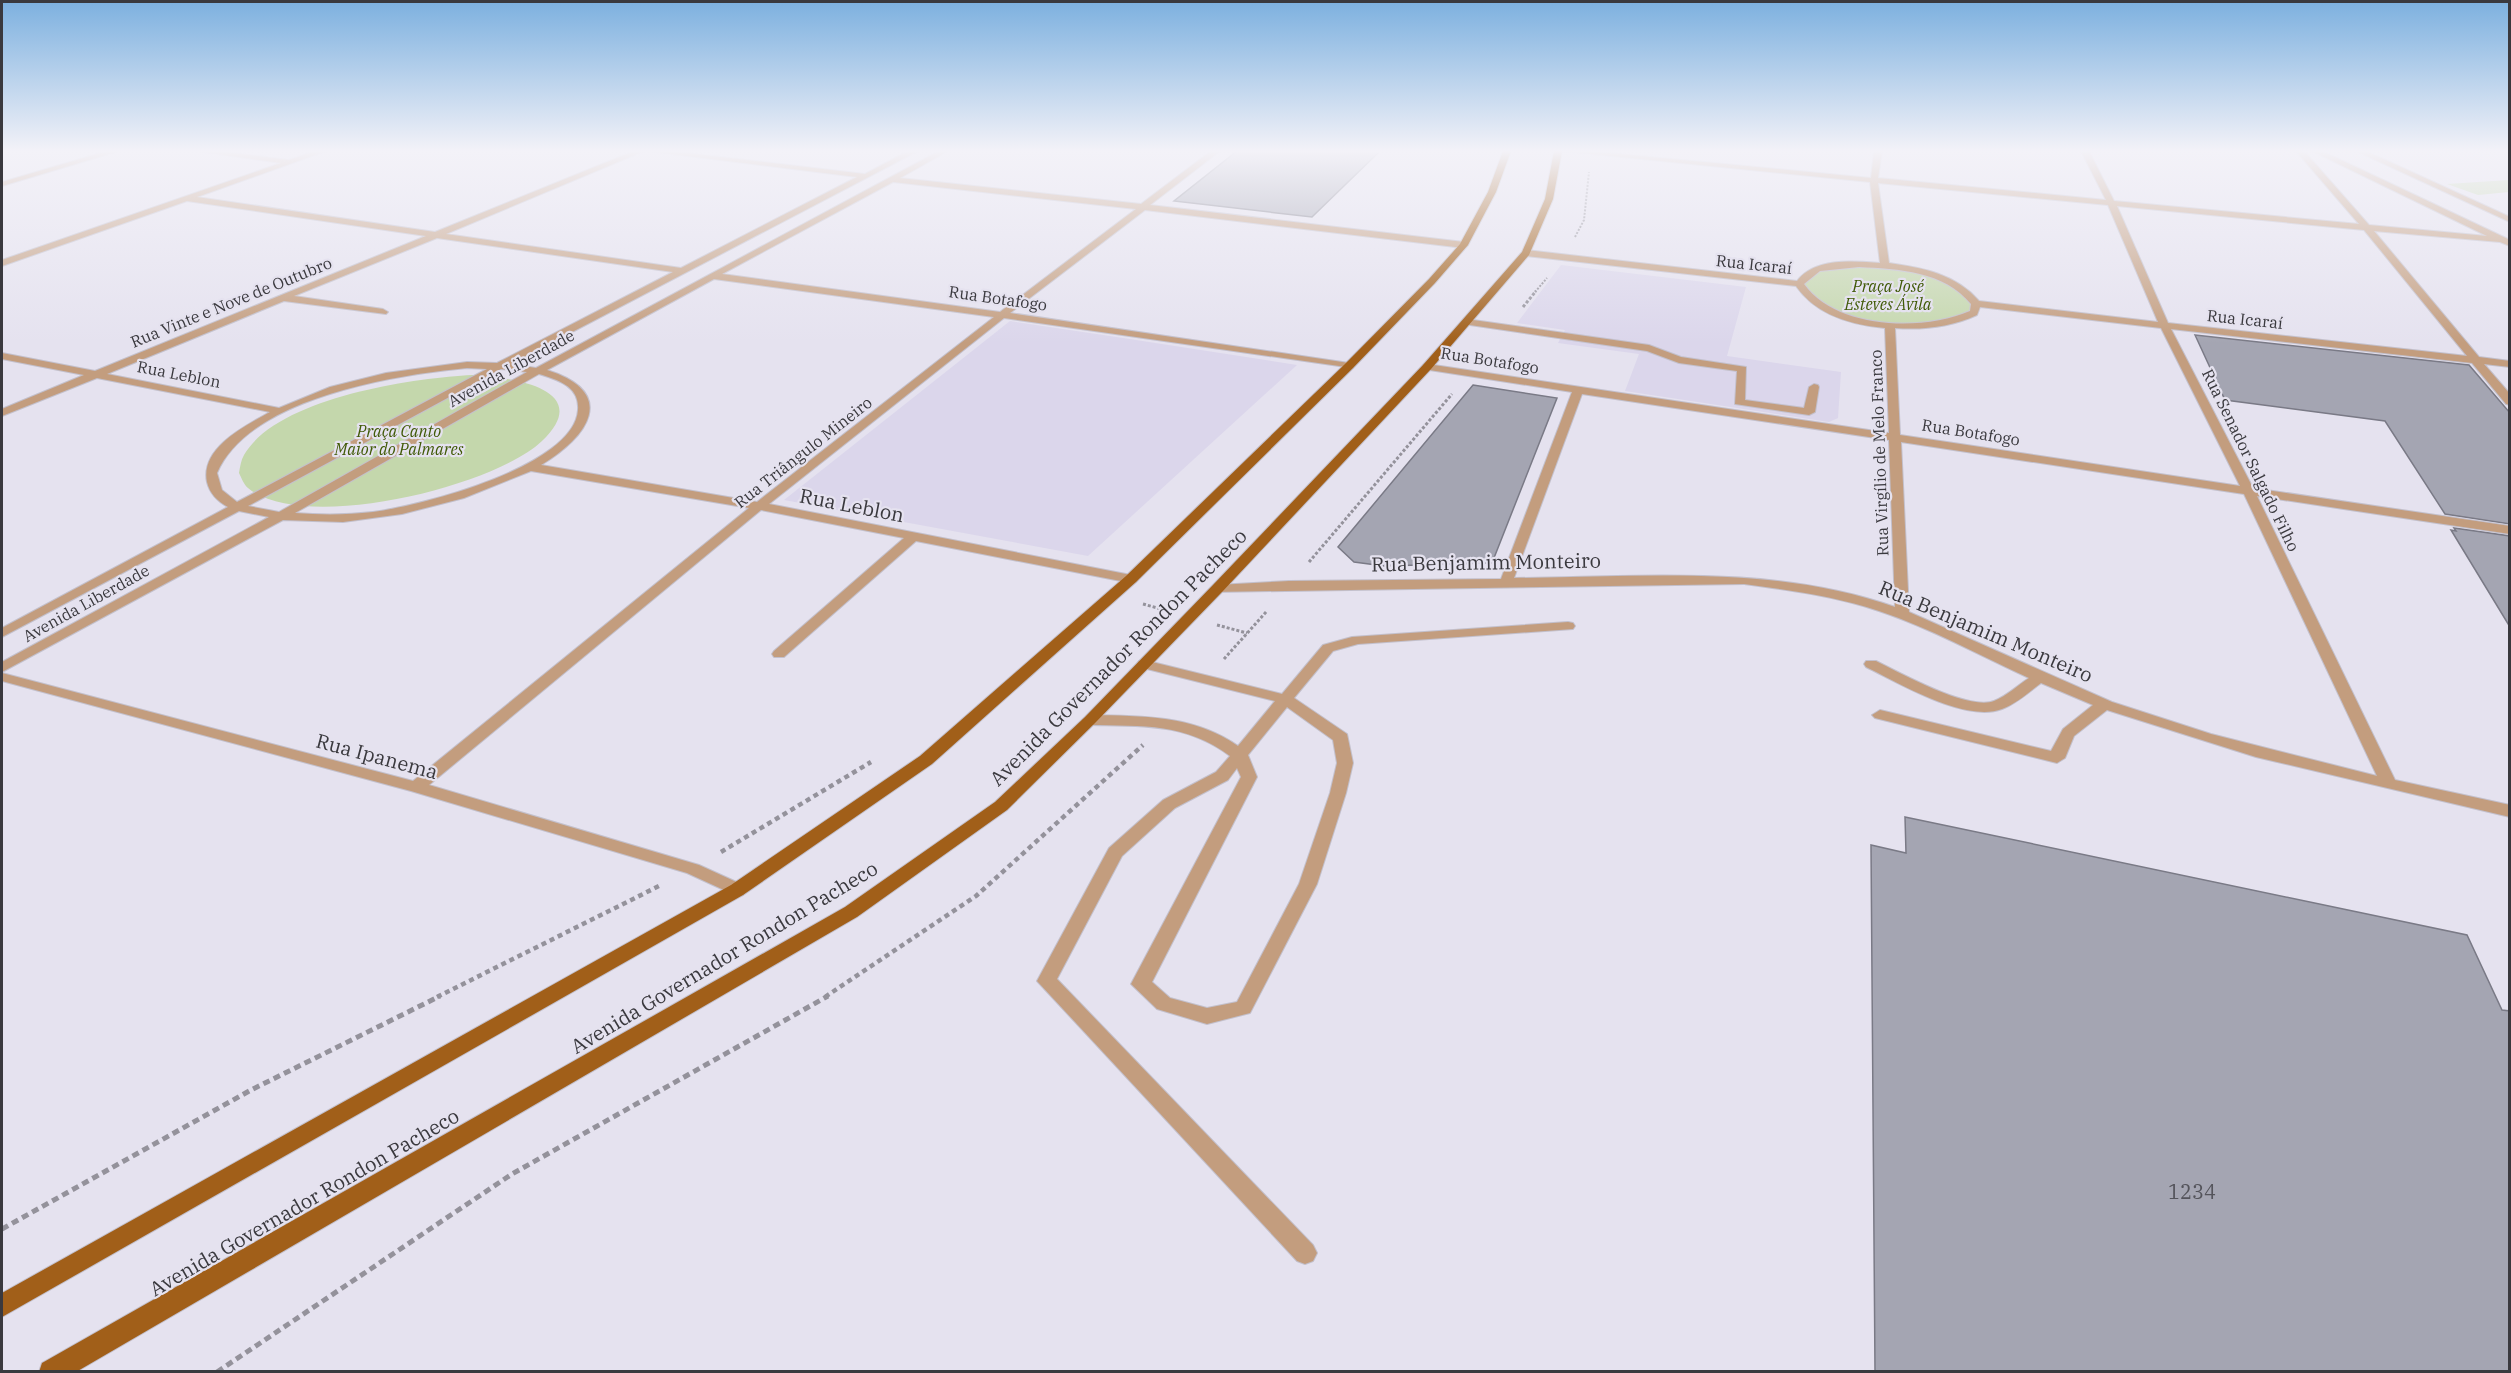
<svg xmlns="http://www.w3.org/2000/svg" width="2511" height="1373" font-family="'IBM Plex Serif',serif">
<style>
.built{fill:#dbd6eb}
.green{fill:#c4d7ac}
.building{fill:#a4a5b2;stroke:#7a7a86;stroke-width:1.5}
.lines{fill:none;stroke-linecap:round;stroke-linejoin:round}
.minor-casing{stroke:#c3c0cc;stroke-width:2}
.major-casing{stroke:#c3c0cc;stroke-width:2}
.path-far3{stroke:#94929b;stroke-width:2;stroke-dasharray:2 1.5;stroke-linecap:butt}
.path-far2{stroke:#94929b;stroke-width:3;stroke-dasharray:3 2;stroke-linecap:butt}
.path-far1{stroke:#94929b;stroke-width:4.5;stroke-dasharray:5 4;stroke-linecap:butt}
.path{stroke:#94929b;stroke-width:5;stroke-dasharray:7 4.5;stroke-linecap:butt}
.minor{fill:#c39d7e;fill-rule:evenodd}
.major{fill:#a15f19;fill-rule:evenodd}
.labels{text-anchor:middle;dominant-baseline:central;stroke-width:4.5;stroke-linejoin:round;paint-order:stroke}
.far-street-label{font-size:16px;fill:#3a393e;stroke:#e5e2ef}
.far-park-label{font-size:16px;font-style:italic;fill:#405a07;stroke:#e5e2ef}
.street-label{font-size:20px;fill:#3a393e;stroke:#e5e2ef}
.near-number-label{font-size:20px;fill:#54545b}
</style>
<rect width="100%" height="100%" fill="#e5e2ef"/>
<g class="built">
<path d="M1561,265L1746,287L1727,356L1841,372L1838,418L1829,422L1625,391L1639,354L1558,343L1565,330L1517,323Z"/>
<path d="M1010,321L1123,338L1297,365L1088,556L784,500Z"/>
</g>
<g class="green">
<path d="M2509,180V192L2478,195L2447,184Z"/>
<path d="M1885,265L1935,276L1976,304L1963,320L1890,325L1835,313L1803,293L1804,275L1816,269Z"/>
<path d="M472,375C508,377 597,388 542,441C494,487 303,534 248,488C244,485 241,477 239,473C240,467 241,460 244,455C277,398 412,378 472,375Z"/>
</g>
<g class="building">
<path d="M1237,151H1380L1312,217L1174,201Z"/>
<path d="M2195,335L2469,365L2510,413V524L2445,514L2385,421L2225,400Z"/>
<path d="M1473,385L1557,398L1492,563L1384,566L1354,562L1338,547Z"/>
<path d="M2454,528L2510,536V627L2451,530L2456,531Z"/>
<path d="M1905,817L2467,935L2502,1010L2510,1011V1371H1875L1871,845L1906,853Z"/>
</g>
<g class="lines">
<defs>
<g id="minor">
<path d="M107,151H119L2,186V182Z"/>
<path d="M196,151H219L289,160L315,151H326L197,197L435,232L634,151H644L446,234L681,268L857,177L647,151H670L865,174L908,151H918L511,364L536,368L939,151H948L900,178L1141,204L1211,151H1220L1150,205L1464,242L1468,245L1464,248L1145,210L1010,313L1349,363L1353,364V368L1004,318L769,504L1131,575L1138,579L1136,582L1131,583L916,541L784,657H774L772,654L774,651L904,538L761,510L429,785L699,865L743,885L746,890L743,895L737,896L687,873L411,791L2,681V673L413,781L749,508L531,471L464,498L402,514L343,522L283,520L2,672V662L269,517L239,511L2,637V628L228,507C217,501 210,494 207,482C200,448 245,426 270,412L97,378L2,416V409L84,375L2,359V353L95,371L426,236L187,201L2,266V260L281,163ZM893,182L1136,209L1000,312L722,274ZM437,238L673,272L497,363L467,362L386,373L330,387L279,408L107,374L284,301L386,314L388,312L383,309L294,296ZM714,279L994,317L757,502L541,465C588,437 619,393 547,370ZM467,368L487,369L237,502L222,490L217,473C249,398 394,375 467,368ZM501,369L527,372L279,512L248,506ZM539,374C559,380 580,387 578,410C574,467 419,506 373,512C347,515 321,515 295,513Z"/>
<path d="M1562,151H1589L1871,178L1874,151H1882L1878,178L2106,200L2081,151H2089L2114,201L2359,224L2296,151H2304L2369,225L2487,236L2312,151H2322L2510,240V246L2500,242L2374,231L2479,357L2510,361V367L2484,364L2510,394V405L2506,404L2472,363L2171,329L2253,488L2510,526V534L2257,496L2395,780L2510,805V817L2256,757L2107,710L2074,736L2065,758L2057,763L1875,718L1872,715L1880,710L2051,751L2063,729L2093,705L2041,683C2029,692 2016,704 2002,709C1965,723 1899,683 1866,667L1864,664L1866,661H1876C1900,673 1969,711 1994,701C2007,696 2018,685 2029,678C1979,655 1930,628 1879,611C1835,596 1789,590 1744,584L1212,592L1210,589L1217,585L1289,581L1501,579L1572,392L1423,369V365L1427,364L1889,433L1885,328C1851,325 1816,315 1796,286L1526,256L1522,253L1526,250L1797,281C1815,257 1854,261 1880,263L1870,182ZM1878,183L2108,205L2158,322L1979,301C1956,274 1923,268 1889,263ZM2117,206L2364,230L2467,356L2168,323ZM1859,267C1899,269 1944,271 1971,304L1970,311C1922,332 1836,329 1804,284L1820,271ZM1980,307L2161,328L2240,486L1900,435L1895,328C1924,330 1951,327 1977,315ZM1582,394L1889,440L1895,607C1773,564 1641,577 1514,578ZM1901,442L2244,494L2377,776L2211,734L2112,702L1909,612Z"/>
<path d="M2356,151H2366L2510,217V222Z"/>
<path d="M1466,319L1649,345L1681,357L1746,367L1745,400L1804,408L1809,387L1814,384L1818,385L1819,387L1815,412L1809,415L1735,404L1737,371L1679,363L1647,351L1463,324V320Z"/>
<path d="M1568,622L1573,623L1575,626L1573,629L1358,644L1333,651L1294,698L1347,734L1353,763L1346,793L1317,884L1250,1013L1207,1024L1157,1009L1131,984L1241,777L1237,768L1228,780L1175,808L1122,856L1057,979L1313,1245L1317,1253L1313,1261L1305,1264L1297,1261L1037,981L1109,848L1163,800L1216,772L1230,756C1186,723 1143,726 1090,725L1082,720L1090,715C1142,716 1194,715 1238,746L1275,701L1139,667L1137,664L1139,661L1144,660L1282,694L1323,645L1352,637ZM1287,707L1333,740L1337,763L1330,793L1299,884L1237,1002L1207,1008L1170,998L1152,982L1257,777L1248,755Z"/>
</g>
<g id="major">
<path d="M1503,151H1511L1496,192L1468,245L1435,283L1353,368L1136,582L932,764L743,895L2,1317V1293L731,885L920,756L1126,576L1345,364L1429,279L1460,244L1488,192Z"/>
<path d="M1554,151H1562L1553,199L1529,255L1431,369L1222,592L1095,723L1007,810L857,917L76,1372H39L42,1363L845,907L995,802L1085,717L1212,586L1423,365L1522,252L1545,199Z"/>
</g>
</defs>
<use href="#minor" class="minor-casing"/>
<use href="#major" class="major-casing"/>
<g class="path-far3">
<path d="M1575,237L1584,220L1589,172"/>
<path d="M1535,292L1547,278"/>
</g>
<g class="path-far2">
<path d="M1523,307L1536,291"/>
<path d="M1309,562L1452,394"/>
<path d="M1143,604L1161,609"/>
<path d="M1217,625L1247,633"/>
<path d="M1224,659L1267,611"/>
</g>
<g class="path-far1">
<path d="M721,852L871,762"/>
<path d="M437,997L659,886"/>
<path d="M825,997L976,896L1143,745"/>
</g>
<g class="path">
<path d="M2,1229L251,1090L440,996"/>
<path d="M217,1372L512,1174L828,996"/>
</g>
<use href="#minor" class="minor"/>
<use href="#major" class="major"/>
</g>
<linearGradient id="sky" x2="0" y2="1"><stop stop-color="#7cb0df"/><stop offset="0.44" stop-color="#f3f2f8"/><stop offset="1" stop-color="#f3f2f8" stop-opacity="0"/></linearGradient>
<rect width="2511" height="343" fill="url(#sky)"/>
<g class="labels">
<g class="far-street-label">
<text transform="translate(1754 264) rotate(6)">Rua Icaraí</text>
<text transform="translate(998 298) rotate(8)">Rua Botafogo</text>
<text transform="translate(231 302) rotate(-22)">Rua Vinte e Nove de Outubro</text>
<text transform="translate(2245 319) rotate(6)">Rua Icaraí</text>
<text transform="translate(1490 360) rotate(9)">Rua Botafogo</text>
<text transform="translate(511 368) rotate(-29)">Avenida Liberdade</text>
<text transform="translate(179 374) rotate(11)">Rua Leblon</text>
<text transform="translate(1971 432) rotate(9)">Rua Botafogo</text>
<text transform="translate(803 452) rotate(-38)">Rua Triângulo Mineiro</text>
<text transform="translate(1879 453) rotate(-92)">Rua Virgílio de Melo Franco</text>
<text transform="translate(2251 460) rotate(64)">Rua Senador Salgado Filho</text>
<text transform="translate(86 603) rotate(-29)">Avenida Liberdade</text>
</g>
<g class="far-park-label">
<text x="1888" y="286">Praça José<tspan x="1888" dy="18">Esteves Ávila</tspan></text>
<text x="399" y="431">Praça Canto<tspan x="399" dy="18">Maior do Palmares</tspan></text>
</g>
<g class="street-label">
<text transform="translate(852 505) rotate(11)">Rua Leblon</text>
<text transform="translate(1486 562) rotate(-1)">Rua Benjamim Monteiro</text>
<text transform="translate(1986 631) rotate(23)">Rua Benjamim Monteiro</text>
<text transform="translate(1118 657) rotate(-45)">Avenida Governador Rondon Pacheco</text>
<text transform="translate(377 756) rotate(15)">Rua Ipanema</text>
<text transform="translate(724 957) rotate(-31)">Avenida Governador Rondon Pacheco</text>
<text transform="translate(304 1202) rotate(-30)">Avenida Governador Rondon Pacheco</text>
</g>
<g class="near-number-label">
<text x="2192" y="1191">1234</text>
</g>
</g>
<rect width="2511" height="1373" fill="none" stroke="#3a393e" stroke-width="6"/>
</svg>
